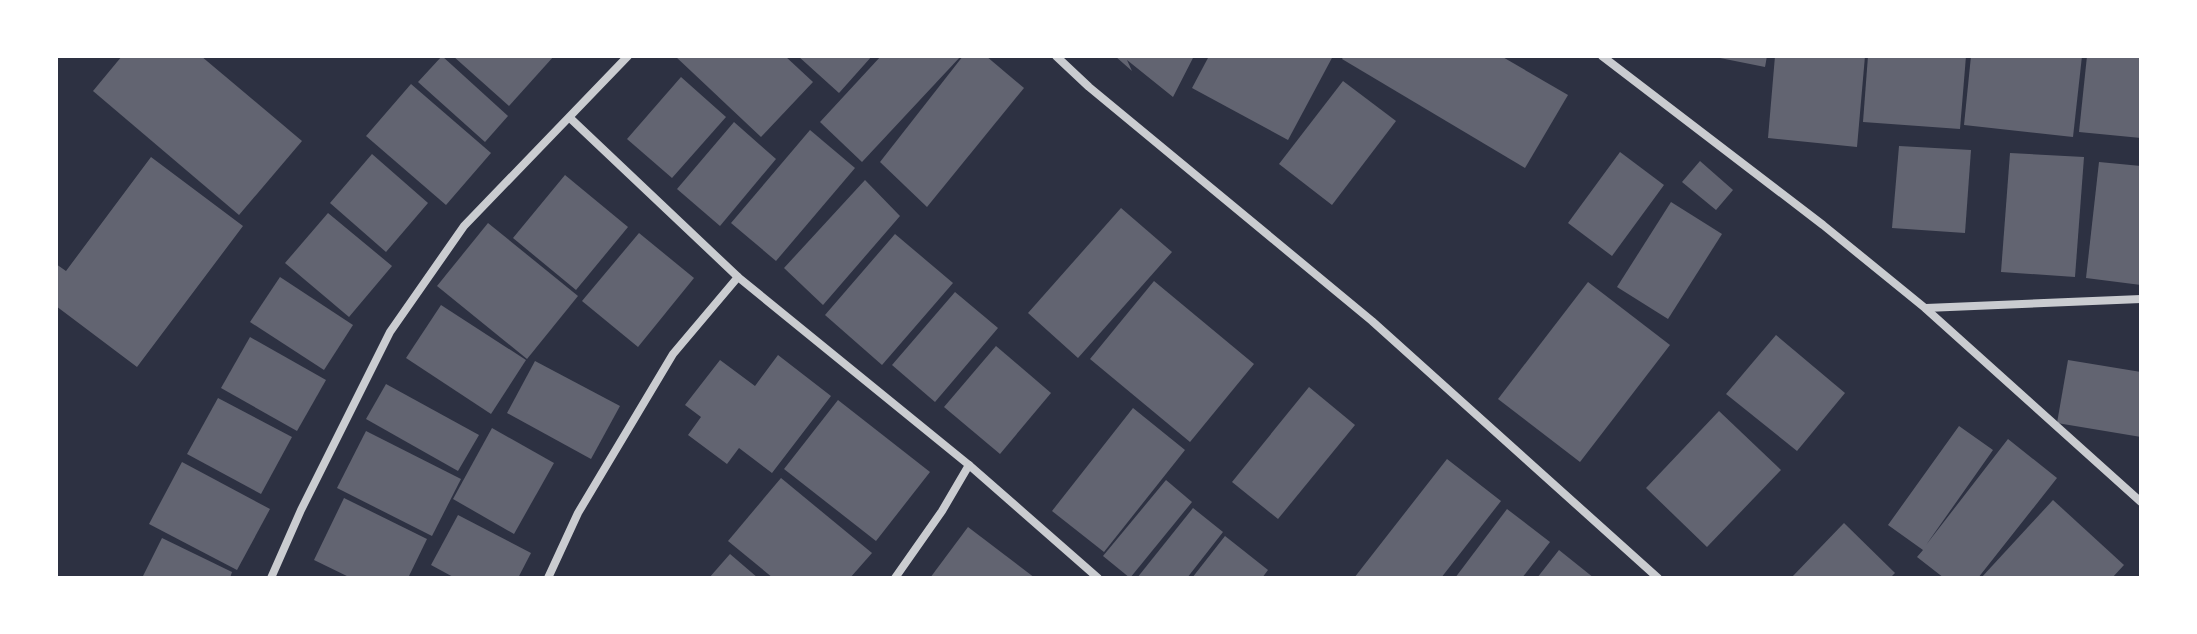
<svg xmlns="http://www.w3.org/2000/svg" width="2197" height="634" font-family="'Public Sans',sans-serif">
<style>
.building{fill:#626471}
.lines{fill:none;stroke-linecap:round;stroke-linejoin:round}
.minor{stroke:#caccd0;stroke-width:8}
</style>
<rect width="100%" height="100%" fill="#2d3142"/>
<g class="building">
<path d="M122,56H201L302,141L239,215L93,91Z"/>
<path d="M442,56L508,116L485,142L418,82Z"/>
<path d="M453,56H554L509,106Z"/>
<path d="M675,56H785L813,82L761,137Z"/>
<path d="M798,56H872L839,93Z"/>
<path d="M881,56H961L862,162L820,122Z"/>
<path d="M963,56H986L1024,88L927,207L880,162Z"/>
<path d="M1115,56H1194L1173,97L1127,60L1132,71Z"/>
<path d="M1209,56H1333L1288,140L1192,88Z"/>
<path d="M1344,56H1501L1568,95L1525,168L1342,59Z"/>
<path d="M1710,56H1767L1765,67Z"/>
<path d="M1775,56H1865L1857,147L1768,138Z"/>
<path d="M1868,56H1966L1960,129L1863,122Z"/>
<path d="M1971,56H2082L2073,137L1964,125Z"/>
<path d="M2087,56H2141V138L2079,132Z"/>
<path d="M681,77L726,117L672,178L627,139Z"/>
<path d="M1343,81L1396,121L1332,205L1279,164Z"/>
<path d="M411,84L491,153L446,205L366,136Z"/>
<path d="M734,122L776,159L720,226L677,189Z"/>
<path d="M810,130L855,168L776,261L731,223Z"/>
<path d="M1899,146L1971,150L1965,233L1892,228Z"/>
<path d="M1620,152L1664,185L1612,256L1568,223Z"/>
<path d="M2010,153L2084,157L2075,277L2001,272Z"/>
<path d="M372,154L428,203L386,252L330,203Z"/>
<path d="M151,157L243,226L137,367L56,306V264L66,271Z"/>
<path d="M1700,161L1733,190L1716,210L1682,182Z"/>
<path d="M2099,162L2141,166V285L2086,278Z"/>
<path d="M565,175L628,227L576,290L513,238Z"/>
<path d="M865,180L900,216L823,305L784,268Z"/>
<path d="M1671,202L1722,234L1668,319L1617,287Z"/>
<path d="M1121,208L1172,252L1078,358L1028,313Z"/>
<path d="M328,213L392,266L349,317L285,263Z"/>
<path d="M488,223L578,296L527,359L437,286Z"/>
<path d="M639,233L694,278L638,347L582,301Z"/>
<path d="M895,234L953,283L882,365L825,315Z"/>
<path d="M280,277L353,325L324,370L250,322Z"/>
<path d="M1154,281L1254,364L1190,442L1090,359Z"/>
<path d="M1588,282L1670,345L1580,462L1498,399Z"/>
<path d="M955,292L998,328L935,402L892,365Z"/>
<path d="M441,305L526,360L491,414L406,358Z"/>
<path d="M1776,335L1845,393L1797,451L1726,394Z"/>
<path d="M250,337L326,380L297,431L221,388Z"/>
<path d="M996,346L1051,393L1000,454L944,407Z"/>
<path d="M778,355L831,396L772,473L739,448L727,464L688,435L701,417L685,405L720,360L755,386Z"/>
<path d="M2068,360L2141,372V437L2057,423Z"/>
<path d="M535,361L620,406L591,459L507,413Z"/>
<path d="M386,384L479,435L458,471L366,419Z"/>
<path d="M1309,387L1355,425L1278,519L1232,482Z"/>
<path d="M218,398L292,437L261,494L187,454Z"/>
<path d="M838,400L930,472L876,541L784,469Z"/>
<path d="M1133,408L1185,450L1104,552L1052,511Z"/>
<path d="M1719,411L1781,470L1707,547L1646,488Z"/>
<path d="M1959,426L1993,450L1926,545L2008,439L2057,478L1978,578H1944L1917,557L1923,550L1888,525Z"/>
<path d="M492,428L554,463L514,534L453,499Z"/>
<path d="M366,431L461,479L432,536L337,488Z"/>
<path d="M1447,459L1501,501L1441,578H1354Z"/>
<path d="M182,462L270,509L237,570L149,524Z"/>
<path d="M781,478L872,553L850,578H773L728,541Z"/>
<path d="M1166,480L1192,502L1130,578L1103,556Z"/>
<path d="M344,498L427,539L408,578H351L314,560Z"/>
<path d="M2053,500L2124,565L2112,578H1981Z"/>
<path d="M1193,508L1223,532L1187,578H1137Z"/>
<path d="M1507,509L1550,542L1522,578H1455Z"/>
<path d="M458,515L531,553L518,578H455L431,565Z"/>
<path d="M1844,523L1895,573L1890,578H1791Z"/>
<path d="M968,527L1035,578H930Z"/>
<path d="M1225,536L1268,570L1262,578H1192Z"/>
<path d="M162,538L232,572L230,578H142Z"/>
<path d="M1559,550L1594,578H1537Z"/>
<path d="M730,554L758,578H709Z"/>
</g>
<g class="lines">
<g class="minor">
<path d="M1056,56L1089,87L1372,321L1658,578"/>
<path d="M1602,56L1823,225L1925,308L2141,502"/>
<path d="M570,118L738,277L969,465L1098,578"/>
<path d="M1926,308L2141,299"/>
<path d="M271,578L301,510L390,332L464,226L628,56"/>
<path d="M548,578L578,513L673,354L738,277"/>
<path d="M895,578L942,511L969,465"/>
</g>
</g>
<rect width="2197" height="634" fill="none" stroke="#ffffff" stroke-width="116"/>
</svg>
